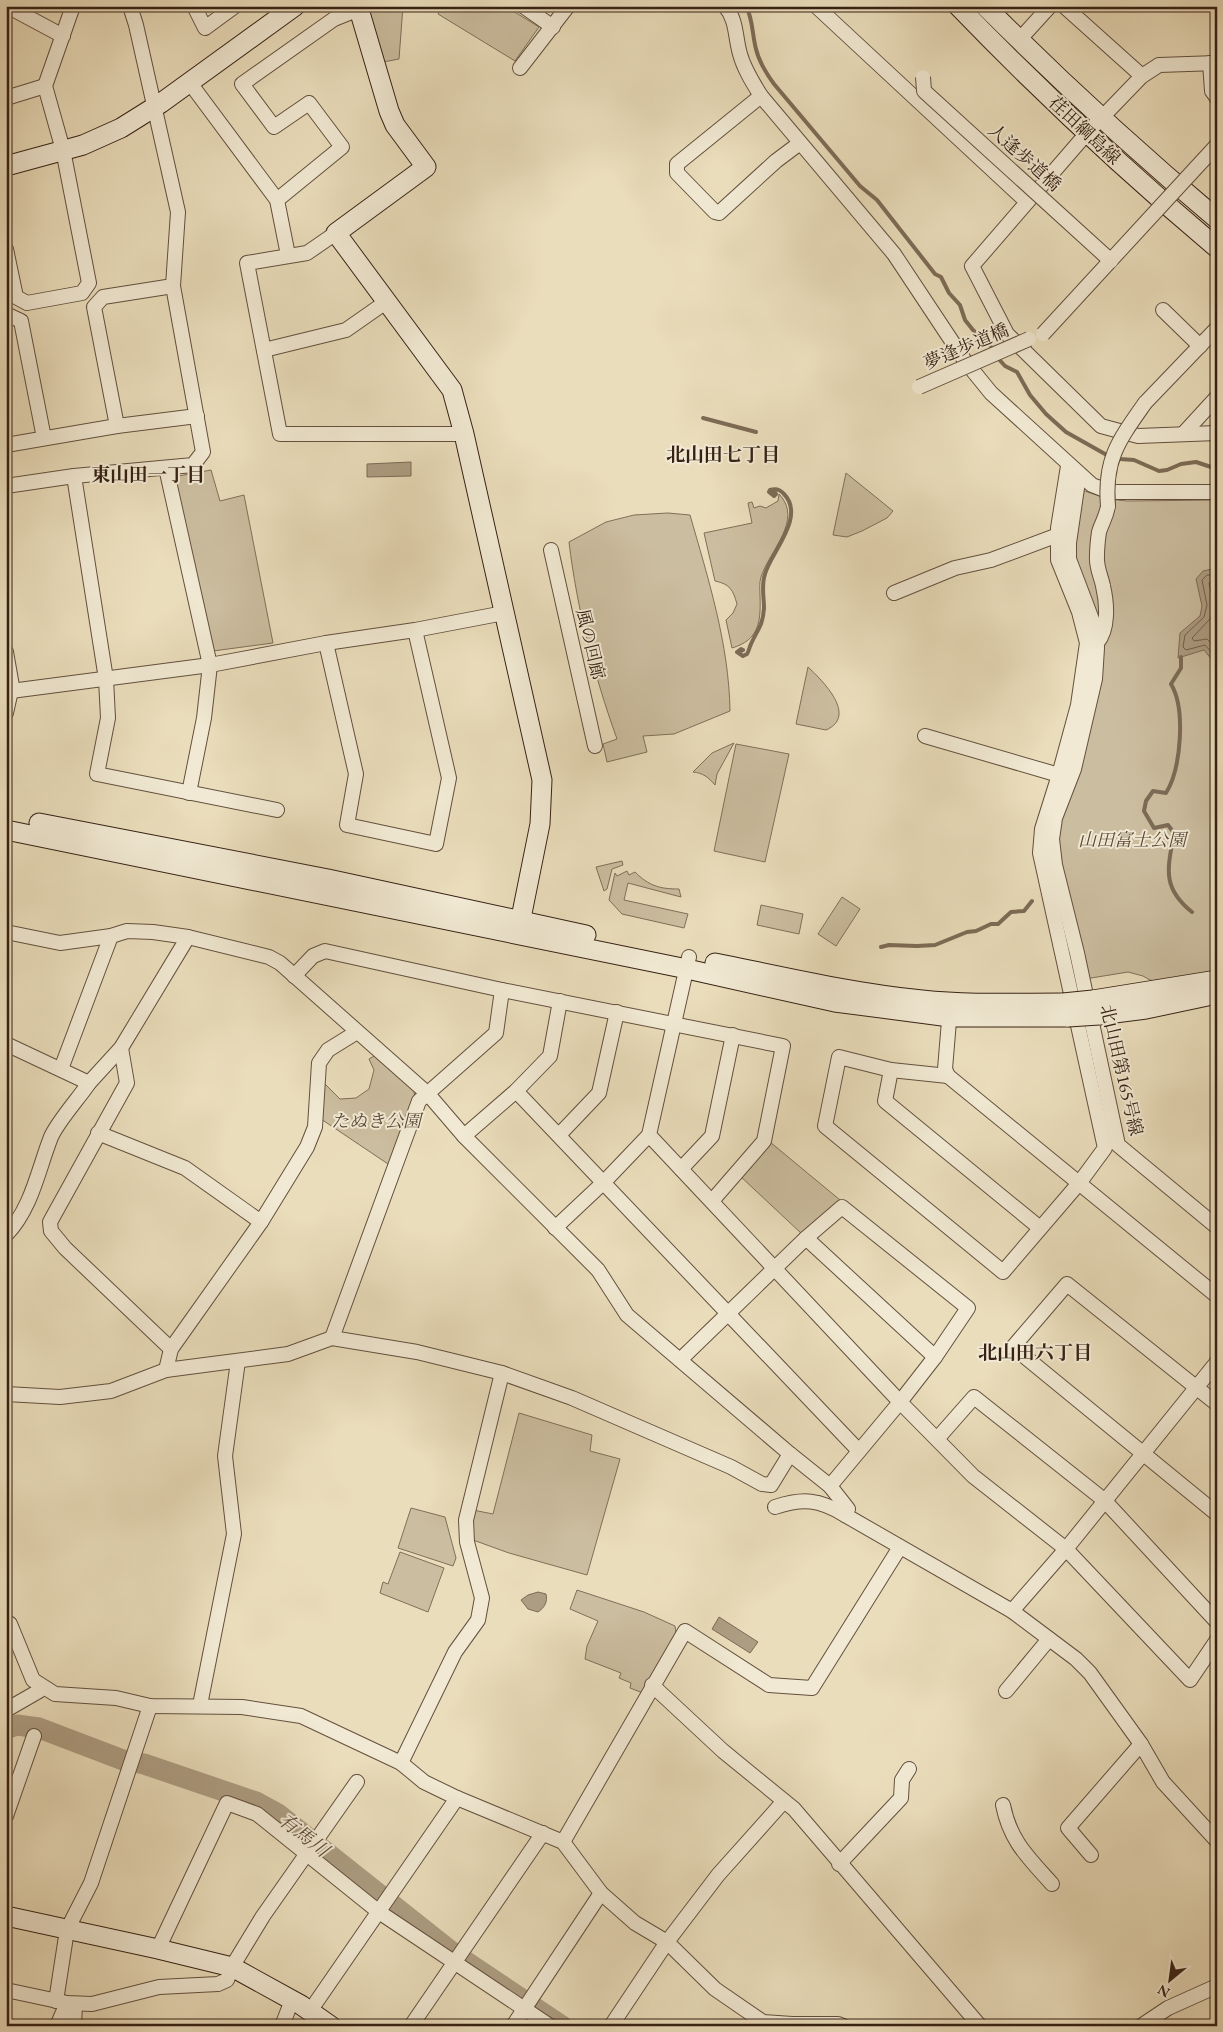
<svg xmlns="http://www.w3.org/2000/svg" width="1223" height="2032" font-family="'EB Garamond','Noto Serif JP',serif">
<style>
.green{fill:#cbbd9f;stroke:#806f5a}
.water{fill:#ad9d82;stroke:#7d6b56}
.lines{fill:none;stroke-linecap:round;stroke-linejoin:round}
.shore{stroke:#725f4b;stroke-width:1}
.stream{stroke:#7d6b56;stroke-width:4}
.river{stroke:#ad9d82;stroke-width:21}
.street-casing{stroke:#63503e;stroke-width:16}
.secondary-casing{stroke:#362114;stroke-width:21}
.street{stroke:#f1e9d3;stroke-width:14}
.secondary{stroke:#f1e9d3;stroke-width:19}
.street-bridge-casing{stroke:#63503e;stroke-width:16;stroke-linecap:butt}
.secondary-bridge-casing{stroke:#362114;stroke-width:21;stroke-linecap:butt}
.street-bridge{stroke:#f1e9d3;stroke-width:14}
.secondary-bridge{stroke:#f1e9d3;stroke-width:19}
.labels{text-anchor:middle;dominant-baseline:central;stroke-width:4;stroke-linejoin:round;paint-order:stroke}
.street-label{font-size:18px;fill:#362114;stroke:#f1e9d3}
.park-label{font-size:18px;font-style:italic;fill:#5b4837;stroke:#f1e9d3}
.neighbourhood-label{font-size:19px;font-weight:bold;fill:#362114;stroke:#f1e9d3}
.water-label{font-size:19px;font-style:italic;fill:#604c3a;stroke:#f1e9d3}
</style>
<rect width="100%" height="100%" fill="#eaddbb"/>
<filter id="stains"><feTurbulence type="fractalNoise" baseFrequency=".004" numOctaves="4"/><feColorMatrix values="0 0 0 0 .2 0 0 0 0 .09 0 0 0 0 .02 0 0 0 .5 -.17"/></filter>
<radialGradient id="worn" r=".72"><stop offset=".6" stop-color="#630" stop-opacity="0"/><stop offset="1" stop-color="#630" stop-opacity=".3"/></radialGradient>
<g class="green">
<path d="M368,6H403L399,59L383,62Z"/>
<path d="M442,6H505L539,27L515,61L438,14Z"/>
<path d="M211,470L220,501L244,495L273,643L213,651L173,477Z"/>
<path d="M846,473L893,511L887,518L862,531L847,537L833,535Z"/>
<path d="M1070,486L1108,499L1127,501L1217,500V973L1165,983L1150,980L1143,976L1128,972L1079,980L1048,819L1091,650L1065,562Z"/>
<path d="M779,494C804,520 769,551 761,577C759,583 760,590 760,596C761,622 759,640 732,648L726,620L733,613L737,604C733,590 730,584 715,581L704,533L752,523L748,503L752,502L754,508L760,506L766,508L778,501Z"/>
<path d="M668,513L690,515C708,578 729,644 730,711L674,734L643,736L647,752L607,762L603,744L617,739C594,675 577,609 569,542L606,522L634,515Z"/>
<path d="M808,667C823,681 858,716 826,730L796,724Z"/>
<path d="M734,743L717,774L715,785C708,777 703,773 693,772L712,753Z"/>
<path d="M736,744L789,754L765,862L714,851Z"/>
<path d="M622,861L623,865L612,869L607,889L604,891L596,867Z"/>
<path d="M627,871L629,875L635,872C649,886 660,889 679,889L681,897L628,883L624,900L688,914L684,928L622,914L609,900L615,873L617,876Z"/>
<path d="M842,897L860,909L836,946L818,934Z"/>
<path d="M761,905L803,914L799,934L757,925Z"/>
<path d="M376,1055L414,1090L415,1099L391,1166L321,1119L323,1082L340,1099L356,1098L369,1089L374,1070L369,1059Z"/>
<path d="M770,1142L840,1200L803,1235L739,1175Z"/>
<path d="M519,1413L592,1435L590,1451L620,1459L587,1575L509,1553L473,1540L471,1522L473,1510L493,1514Z"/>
<path d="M411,1508L445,1517L456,1558L453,1566L398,1548Z"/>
<path d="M400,1552L444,1568L428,1612L380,1593L383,1582L388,1584Z"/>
<path d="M577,1590L644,1612L675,1626L676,1632L643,1693L630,1688L631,1683L619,1678L621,1673L585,1659L587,1646L598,1621L570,1609Z"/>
</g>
<g class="water">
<path d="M411,462V476L367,477V464Z"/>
<path d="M1212,569L1217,572V666L1204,650L1178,658L1180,633L1200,616L1202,606L1196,579L1203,571Z"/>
<path d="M538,1592L546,1594C548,1602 544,1608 538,1612L528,1609L521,1600L528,1595Z"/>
<path d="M719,1617L758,1642L750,1653L712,1629Z"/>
</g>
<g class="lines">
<g class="shore">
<path d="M1217,575H1207L1202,580L1207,605L1204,617L1185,635L1183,647L1186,650L1205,645L1217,658"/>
<path d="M1217,582L1211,581L1209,583L1214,606L1210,619L1192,638L1194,641L1207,639L1217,648"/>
</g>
<g class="stream">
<path d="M746,6C753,19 752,34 756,49C759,62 766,73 774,84L860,186L877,200L935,274L941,277L949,293L960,305L965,320L973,330L989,344L993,350"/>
<path d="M996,356L1005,366L1017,372L1030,395L1046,414L1066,432L1105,454L1120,459L1134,460L1159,471L1167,470L1181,464L1196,462L1217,469"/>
<path d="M703,418L756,432"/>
<path d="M741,651L743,650L741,649L737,652L743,656L747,654C749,651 749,648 751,644C757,630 763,626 764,608C764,596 761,586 765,574C771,552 806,517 784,494C780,489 776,488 770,490L769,492L774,496L776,494L774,492"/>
<path d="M1181,657V668L1171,684C1186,709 1181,769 1166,793L1153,791L1146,801L1144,811L1154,828L1168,825L1174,833C1168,868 1161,887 1192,912"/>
<path d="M881,947L889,945L917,946L935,945L967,932L976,931L991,924H998L1011,912L1024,911L1032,901"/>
</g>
<path class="river" d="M6,1729L17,1725L39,1728L123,1760L144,1764L256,1802L278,1814L453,1953L562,2026"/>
<defs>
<g id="street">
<path d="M7,6L63,36"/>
<path d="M194,6L205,28L235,6"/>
<path d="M523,6L553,27"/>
<path d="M725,6C737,20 735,37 740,54C744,69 753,83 761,96L894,254L965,361L991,393L1092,485L1110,492H1217"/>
<path d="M816,6L1027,202"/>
<path d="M1064,6L1142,76"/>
<path d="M1019,40L1050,6"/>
<path d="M1210,63L1212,91L1217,98"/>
<path d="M1217,63L1159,65L1142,76L1087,133L972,266L1007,334L1101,426L1138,436L1217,433"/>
<path d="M520,68L568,6"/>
<path d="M190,83L277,200L288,255"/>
<path d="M761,96L677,164V173L715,212L719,213L776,161L800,143"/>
<path d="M6,98L45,86"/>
<path d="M277,200L342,147L309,103L274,127L242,84L334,19L359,9"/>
<path d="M336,233L307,253L247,263L280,434H464"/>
<path d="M6,249L16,297L27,303L82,293L89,283L63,150L45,86L73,6"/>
<path d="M1163,310L1200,346"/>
<path d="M6,314L21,321L44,438"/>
<path d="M264,350L346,330L386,302"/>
<path d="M1145,403L1217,328"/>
<path d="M117,426L94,307L103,297L173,286"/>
<path d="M1184,433L1217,397"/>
<path d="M6,445L117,426L197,416"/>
<path d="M166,468L210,665L204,718L189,793"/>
<path d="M74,476L106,679L108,718L97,774L277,810"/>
<path d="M1080,476L1077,488L1069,543V559L1096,630L1097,648L1095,679L1074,769L1055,818L1052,839L1055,865L1077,953L1118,1145L1217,1227"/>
<path d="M6,486L74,476L193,465L203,452L173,286L178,212L136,25L130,6"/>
<path d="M551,550L595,746"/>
<path d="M894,593L955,568L991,560L1058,535"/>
<path d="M326,643L356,774L347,825L436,844L449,778L415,630"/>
<path d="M1097,643C1109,629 1107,603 1103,586C1101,576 1096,567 1097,556C1097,549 1098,539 1099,532C1102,522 1106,518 1108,506"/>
<path d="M6,652L12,686L6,713"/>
<path d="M11,691L210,665L326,643L415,630L504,613"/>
<path d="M925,736L1059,775"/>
<path d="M6,932L60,943L111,936L127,931L153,932L188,937L269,957L280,963L428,1094L464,1136L598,1270L627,1315L790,1454L830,1486L848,1509L845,1515L1012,1611L1076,1659L1090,1673L1141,1744L1163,1782L1217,1841"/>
<path d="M689,957L649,1135L900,1402L973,1476L1066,1549L1217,1362"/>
<path d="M294,976L313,956L325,951L502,990L783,1046L764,1141L712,1201"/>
<path d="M950,1009L945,1069L948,1076L1217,1296"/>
<path d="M6,1044L89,1083L121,1048L188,937"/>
<path d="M121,1048L127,1083L50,1222L51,1231L65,1248L171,1349"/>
<path d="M61,1069L111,936"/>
<path d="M891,1070L885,1101L1040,1228"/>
<path d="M948,1076L891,1070L839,1057L825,1126L1003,1272L1080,1182L1105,1148L1040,853L1042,829L1059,775L1078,705L1087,643L1079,612L1058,560V528L1068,466"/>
<path d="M516,1091L859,1451"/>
<path d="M98,1133L185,1168L261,1222"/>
<path d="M559,1135L599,1093L617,1012"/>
<path d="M464,1136L516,1091L550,1056L560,1001"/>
<path d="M681,1169L712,1136L733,1035"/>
<path d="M555,1228L604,1182L649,1135"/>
<path d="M6,1235C32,1208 38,1170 51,1137C58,1121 79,1098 89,1083"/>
<path d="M806,1238L935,1357"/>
<path d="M332,1338L419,1101L496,1033L502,990"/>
<path d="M680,1360L806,1238L842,1207L968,1308L935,1357L900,1402L830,1486"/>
<path d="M166,1370L171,1349L261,1222L307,1147L315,1127L319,1063L328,1050L357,1032"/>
<path d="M6,1394L60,1397L111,1391L166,1370L288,1354L332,1338L417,1352L502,1373L572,1398L731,1467L762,1484L771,1485L790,1454"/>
<path d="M1217,1404L1067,1284L1013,1347L1217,1514"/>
<path d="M937,1439L974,1397L1104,1500L1217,1622"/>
<path d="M775,1507C803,1498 819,1499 845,1515"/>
<path d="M1012,1611L1066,1549L1190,1680L1217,1640"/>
<path d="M6,1621L10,1624L33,1680L55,1694L116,1698L150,1706L242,1707L301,1716L401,1763L424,1782L457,1798L563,1842L601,1893L635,1923L667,1942L715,1989L763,2022L792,2024H838L843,2026"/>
<path d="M652,1685L723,1751L794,1809L980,2026"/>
<path d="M1006,1691L1049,1639"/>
<path d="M200,1705L234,1534L225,1456L238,1361"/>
<path d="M6,1710L39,1691L42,1687"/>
<path d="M401,1763L455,1652L478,1620L482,1598L467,1542L466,1520L502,1373"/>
<path d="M1003,1805C1010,1841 1028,1857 1052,1884"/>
<path d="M6,1816L34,1736"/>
<path d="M563,1842L685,1631L769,1685L812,1688L900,1547"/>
<path d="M1091,1855L1068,1828L1141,1744"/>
<path d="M839,1864L901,1798L902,1780L909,1769"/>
<path d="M158,1949L227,1803L257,1814L379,1912L550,2026"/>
<path d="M6,1990L67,2003L92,2004L159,1987L218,1984L227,1980L232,1967L263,1916L357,1782"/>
<path d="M56,2001L67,1930L91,1883L150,1706"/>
<path d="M310,2011L457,1798"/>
<path d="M57,2026L67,2003"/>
<path d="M74,2026L75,2004"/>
<path d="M282,2026L292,2000"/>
<path d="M411,2026L543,1833"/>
<path d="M513,2026L601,1893"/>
<path d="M611,2026L667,1942L718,1875L784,1801"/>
<path d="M1141,2026L1168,2008L1217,1986"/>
</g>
<g id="secondary">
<path d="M358,6L389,111L395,125L426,167L336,233L452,390L464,434L542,780L540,824L518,933"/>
<path d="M958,6C1040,91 1127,172 1217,248"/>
<path d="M985,6C1059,80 1137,152 1217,219"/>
<path d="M6,166L83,145L121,128L161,103L295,6"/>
<path d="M39,823L328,879L586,935"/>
<path d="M6,830L687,969L835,1002L950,1017H1068"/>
<path d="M715,963C784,977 852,993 922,1000C968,1005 1016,1003 1063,1003"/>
<path d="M1093,1000L1217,980"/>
<path d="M1099,1015L1146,1009L1217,994"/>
<path d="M6,1916L158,1949L232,1967L301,2005L331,2026"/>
</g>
</defs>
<use href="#street" class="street-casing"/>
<use href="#secondary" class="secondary-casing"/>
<use href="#street" class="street"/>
<use href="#secondary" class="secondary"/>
<defs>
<g id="street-bridge">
<path d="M923,77L924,91L1111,261"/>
<path d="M1043,334L1217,145"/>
<path d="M919,387L1029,339"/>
<path d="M1108,506C1104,459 1119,440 1145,403"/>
</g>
<g id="secondary-bridge">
<path d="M1063,1003L1093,1000"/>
<path d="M1068,1017L1099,1015"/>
</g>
</defs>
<use href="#street-bridge" class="street-bridge-casing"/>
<use href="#secondary-bridge" class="secondary-bridge-casing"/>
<use href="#street-bridge" class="street-bridge"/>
<use href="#secondary-bridge" class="secondary-bridge"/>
</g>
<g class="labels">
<g class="street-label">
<text transform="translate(1085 130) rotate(43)">荏田綱島線</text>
<text transform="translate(1025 157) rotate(42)">人逢歩道橋</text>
<text transform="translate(966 346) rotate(-23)">夢逢歩道橋</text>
<text transform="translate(591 644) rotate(77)">風の回廊</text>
<text transform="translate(1122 1070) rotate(77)">北山田第165号線</text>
</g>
<g class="park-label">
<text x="1132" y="839">山田富士公園</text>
<text x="376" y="1120">たぬき公園</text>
</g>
<g class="neighbourhood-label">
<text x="723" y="454">北山田七丁目</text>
<text x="148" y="474">東山田一丁目</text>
<text x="1035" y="1352">北山田六丁目</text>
</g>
<g class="water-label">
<text transform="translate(304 1835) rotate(38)">有馬川</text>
</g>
</g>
<rect width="1223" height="2032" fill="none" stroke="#eaddbb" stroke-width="25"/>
<rect x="8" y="8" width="1208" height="2017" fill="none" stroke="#362114" stroke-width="2.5"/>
<rect x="12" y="12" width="1198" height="2007" fill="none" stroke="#362114"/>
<g transform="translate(1170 1980) rotate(209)" stroke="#f1e9d3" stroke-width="4" paint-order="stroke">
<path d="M0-4L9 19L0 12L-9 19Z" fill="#362114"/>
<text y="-8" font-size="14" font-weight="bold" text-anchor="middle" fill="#362114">N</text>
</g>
<rect width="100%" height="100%" filter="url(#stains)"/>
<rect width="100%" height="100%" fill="url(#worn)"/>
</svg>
